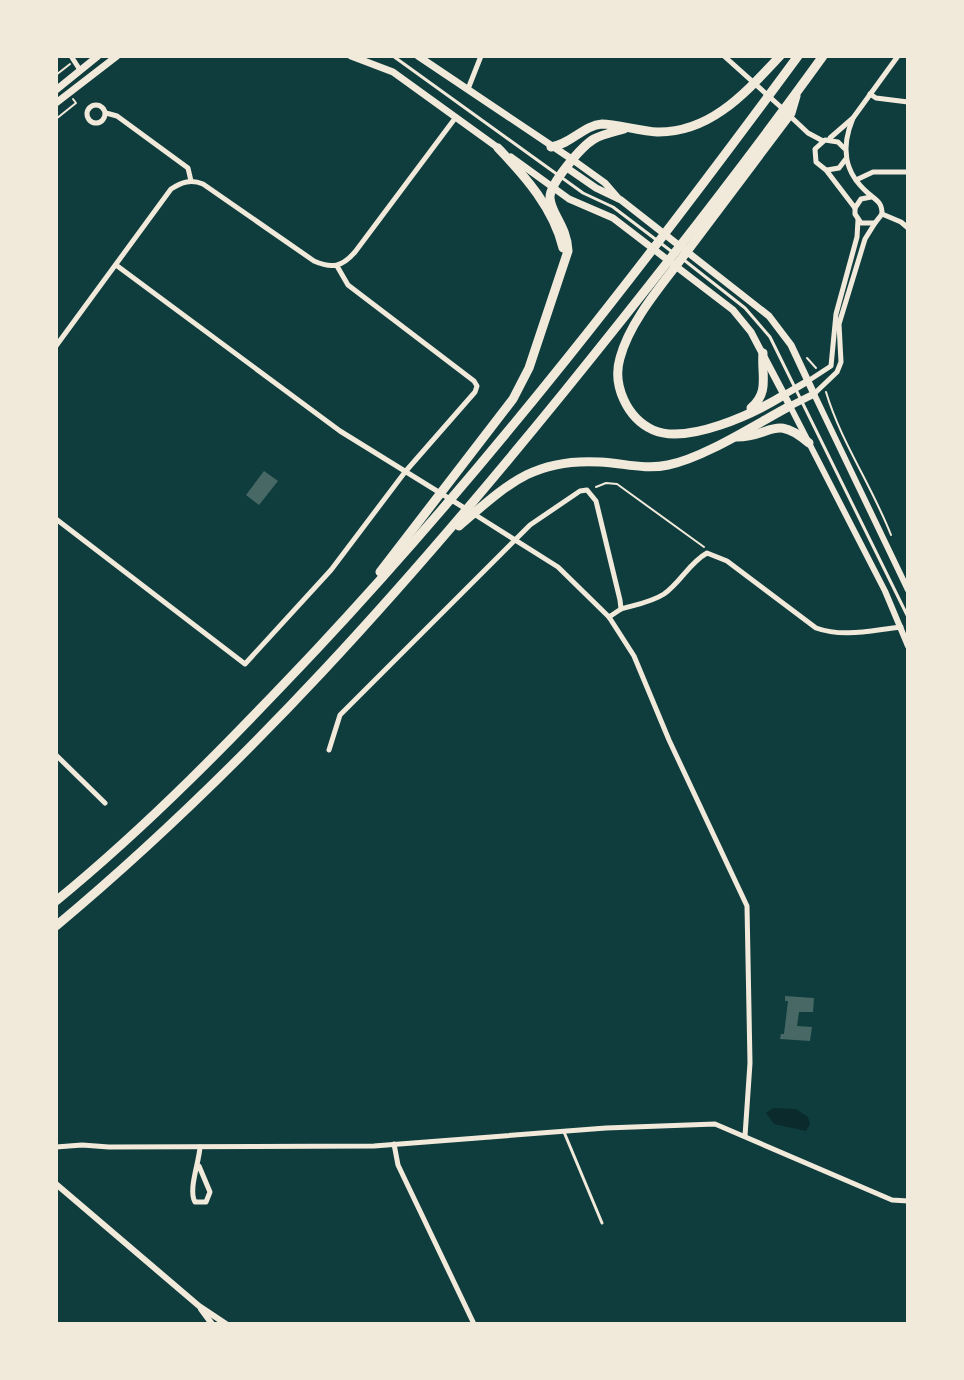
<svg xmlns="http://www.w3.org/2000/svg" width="964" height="1380" font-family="Literata,serif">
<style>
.water{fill:#0a2a2b}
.building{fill:#486865}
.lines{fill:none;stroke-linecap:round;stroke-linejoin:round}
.path{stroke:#f1e9da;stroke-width:2}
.service{stroke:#f1e9da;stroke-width:3}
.minor{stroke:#f1e9da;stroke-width:5}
.tertiary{stroke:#f1e9da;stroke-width:6}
.secondary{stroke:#f1e9da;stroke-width:7}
.motorway{stroke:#f1e9da;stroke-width:9}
</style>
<rect width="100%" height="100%" fill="#0f3d3e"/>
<path class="water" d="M773,1108L796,1109L808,1117L810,1124L806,1131L774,1124L766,1113Z"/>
<g class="building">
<path d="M264,471L278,481L259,505L246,495Z"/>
<path d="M785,996L814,998L813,1012H799L797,1026L812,1027L810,1041L780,1039L781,1034H784L788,1001H785Z"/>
</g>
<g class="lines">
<g class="path">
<path d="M56,75L70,64"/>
<path d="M56,119L76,103L73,99"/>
<path d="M807,358L816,368"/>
<path d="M826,392C841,442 872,486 891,535"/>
<path d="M596,487L606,483L617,484L704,547"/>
</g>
<g class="service">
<path d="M393,56L583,193L613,207L671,251"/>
<path d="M684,260L745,308L770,337L908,617"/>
<path d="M564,1132L602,1223"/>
</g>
<g class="minor">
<path d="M71,56L80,70"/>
<path d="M724,56L783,109"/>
<path d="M468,89L481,56"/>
<path d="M870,94L876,98L908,102"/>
<circle cx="96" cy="114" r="9"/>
<path d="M106,113L117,116L188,168L191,181"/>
<path d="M790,116L808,133L823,141"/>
<path d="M853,118C841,147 843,172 869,194C877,201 882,202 882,214"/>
<path d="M830,138L853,118L898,56"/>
<path d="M844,148L838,142L825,140L815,149L816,162L826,170L855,208V214L861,223H875L882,214"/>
<path d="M827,170L839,168L845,160"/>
<path d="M856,180L873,172H908"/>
<path d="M855,208L861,199L871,197"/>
<path d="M882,214L901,222L908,228"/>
<path d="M116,265L340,431L466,509"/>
<path d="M56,346L171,189C182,182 191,179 203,184L314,261C332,269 342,267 355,252L456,117"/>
<path d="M808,381L831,366L836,314L857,237L858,220"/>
<path d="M814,394L837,372L841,362L839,324L865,239L875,223"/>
<path d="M474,514L558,567L609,617L634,656L669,740L747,906L750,1063L745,1136"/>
<path d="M56,519L245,664L331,570L405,472L475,392L477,386L474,381L348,285L337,266"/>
<path d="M621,609C635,605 652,602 664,594C681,582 689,563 707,553L727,561L816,628C844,638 872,630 901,627"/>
<path d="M329,750L340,715L530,525L580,491L587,490L596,501L620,600L621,609L609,617"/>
<path d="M56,755L105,803"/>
<path d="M394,1144L398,1165L474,1324"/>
<path d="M56,1147L82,1145L109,1147L374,1146L606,1128L715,1124L892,1200L908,1201"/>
<path d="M199,1166L210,1192L206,1202H195C188,1190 199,1163 200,1147"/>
</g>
<g class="tertiary">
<path d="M814,394L908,590"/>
<path d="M790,406L885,591L908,646"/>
<path d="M56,1184L199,1306L226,1324"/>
<path d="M201,1309L212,1324"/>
</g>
<g class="secondary">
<path d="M351,56L393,72L501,150"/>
<path d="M418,56L573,160L605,183L618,198"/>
<path d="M56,90L98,56"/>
<path d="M56,103L117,56"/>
<path d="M511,157L569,199L613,218L733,310L751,332L790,406L814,394L791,345L769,316L621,200L596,188L567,168"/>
<path d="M784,395L808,381"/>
</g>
<g class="motorway">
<path d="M551,147C571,144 584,125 602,124C616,124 640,131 657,132C711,133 746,92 780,56"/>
<path d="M498,148C525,176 554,209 563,248"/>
<path d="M784,395C753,414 687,445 653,430C627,418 612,385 620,358C630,320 665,281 688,250C723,204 757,158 791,113L796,96"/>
<path d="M751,408C770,392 761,375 763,353"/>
<path d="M737,437C772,437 774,413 809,443"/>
<path d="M459,526C507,485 533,458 600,462C623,463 645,470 668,465C704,458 756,424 790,406"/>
<path d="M380,572L513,399L529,368L568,251C567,226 551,214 550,198C549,184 582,146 594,139C603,134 614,132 624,129"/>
<path d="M56,901C150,824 234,737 317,649C491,463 647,261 798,56"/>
<path d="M56,926C245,768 409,583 564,392C653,282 740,171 823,56"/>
</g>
</g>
<rect width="964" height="1380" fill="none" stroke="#f1e9da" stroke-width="116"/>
</svg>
